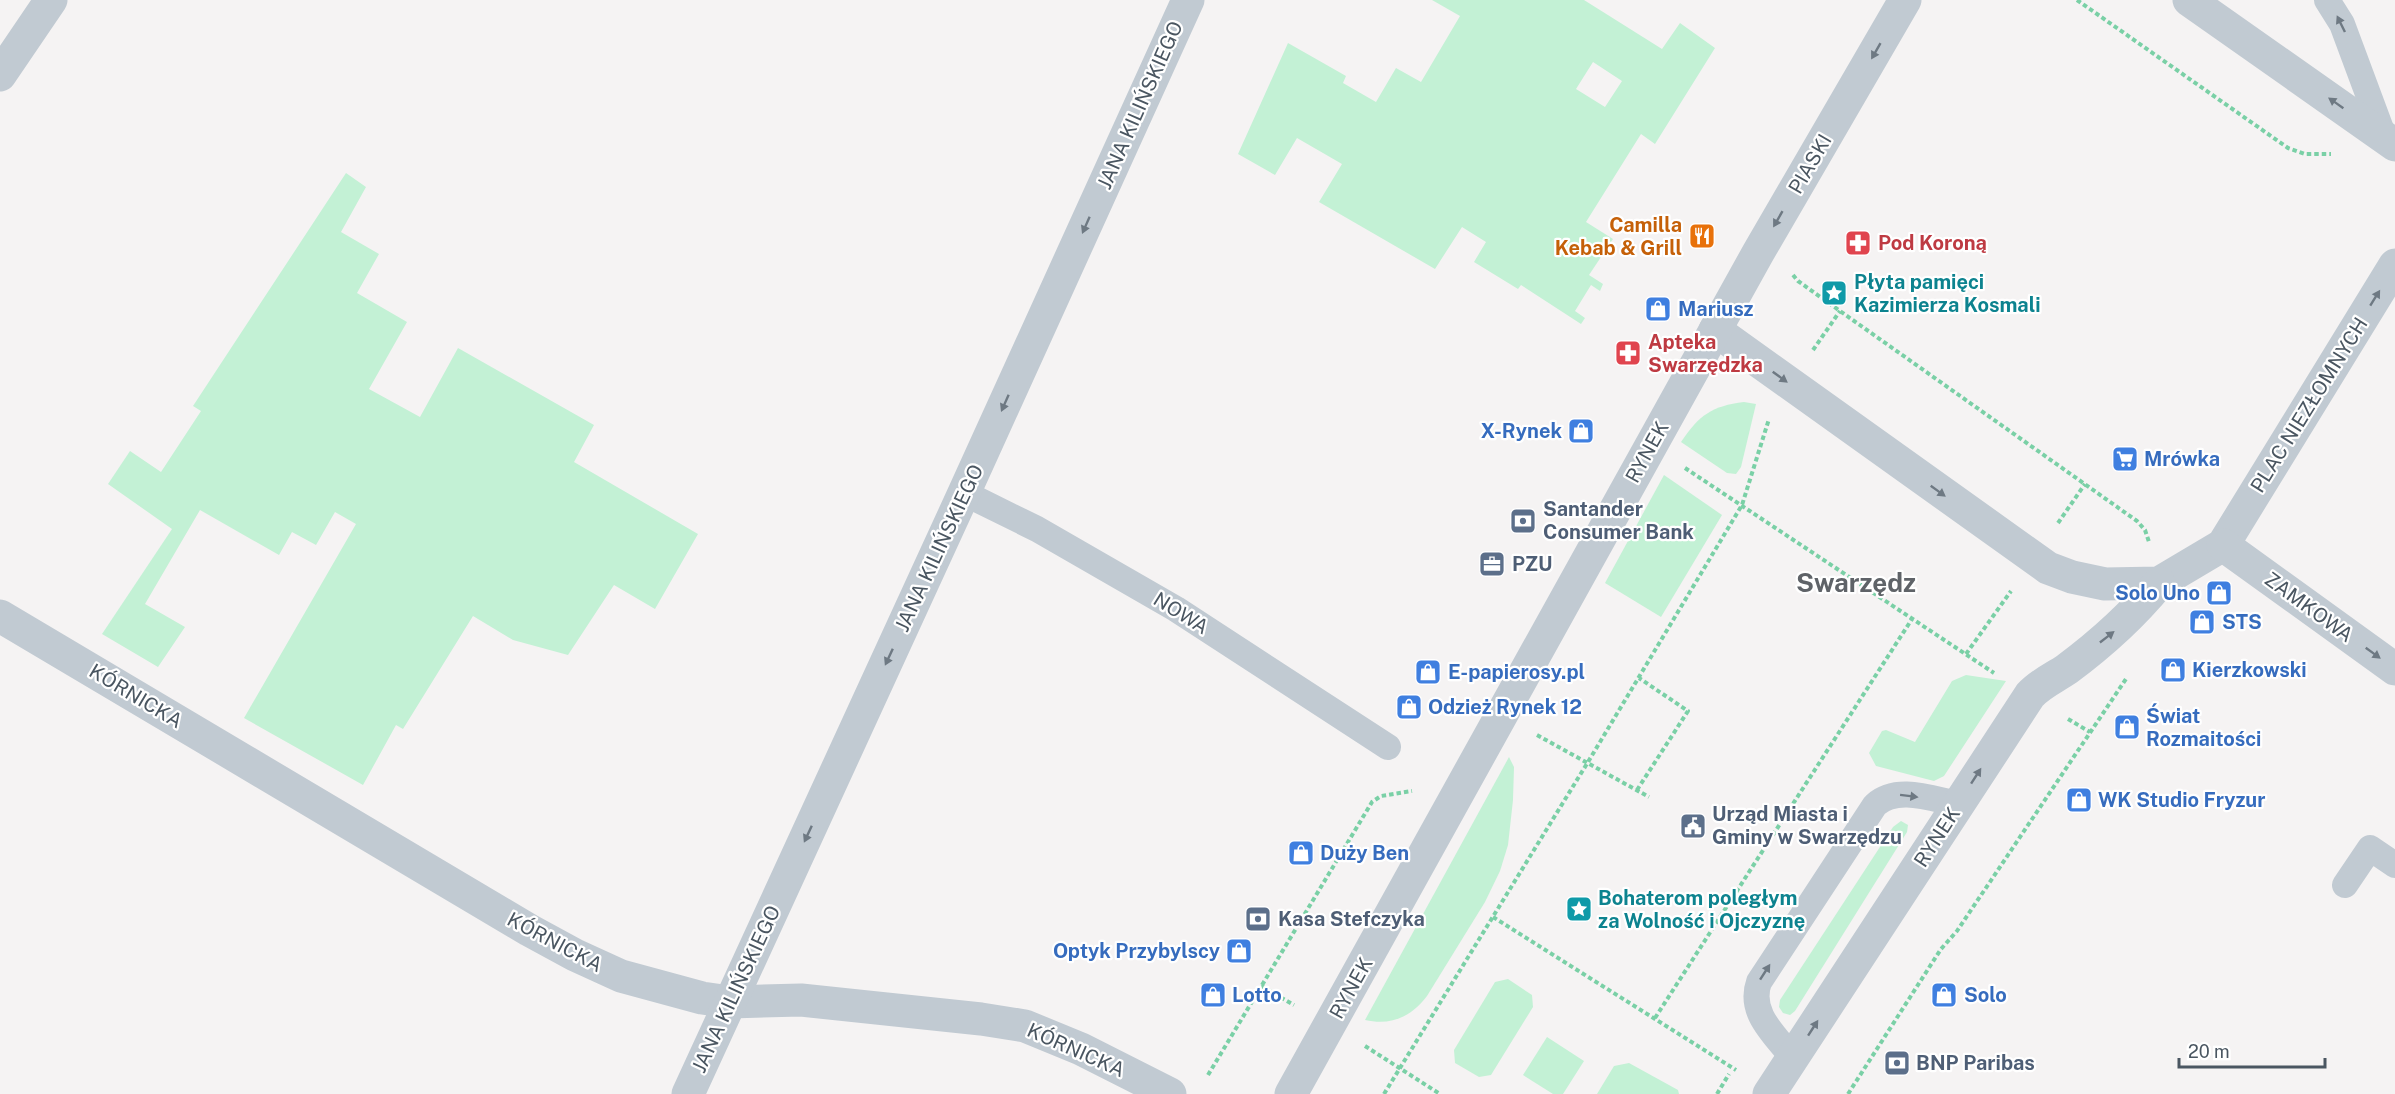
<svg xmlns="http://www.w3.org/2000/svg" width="2395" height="1094" font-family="'Public Sans',sans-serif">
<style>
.green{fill:#c3f1d5;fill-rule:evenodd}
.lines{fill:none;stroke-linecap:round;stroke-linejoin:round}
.path{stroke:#7ad0a6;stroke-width:4;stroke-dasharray:4.5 3;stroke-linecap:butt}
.lane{stroke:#c1cad2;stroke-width:26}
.street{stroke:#c1cad2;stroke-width:33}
.oneway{fill:#6e7983}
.labels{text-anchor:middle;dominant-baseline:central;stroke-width:4.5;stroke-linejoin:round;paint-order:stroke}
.street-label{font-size:20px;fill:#4a5661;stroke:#fff}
.food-label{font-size:20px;font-weight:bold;fill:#c56008;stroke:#fff;text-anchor:end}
.health-label{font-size:20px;font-weight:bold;fill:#be3a42;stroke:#fff;text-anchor:start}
.culture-label{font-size:20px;font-weight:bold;fill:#0d838f;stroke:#fff;text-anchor:start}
.shop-label{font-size:20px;font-weight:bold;fill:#366cbe;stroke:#fff;text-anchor:start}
.service-label{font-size:20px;font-weight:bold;fill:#4e5e75;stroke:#fff;text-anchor:start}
.district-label{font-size:26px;font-weight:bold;fill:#5f6368;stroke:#fff}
</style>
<rect width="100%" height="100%" fill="#f5f3f3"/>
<g class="green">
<path d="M1432,0H1584L1662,49L1680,23L1715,48L1655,144L1641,134L1586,222L1613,239L1589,275L1603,284L1600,291L1591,285L1575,311L1585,318L1581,324L1521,285L1518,289L1474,262L1486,242L1462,227L1435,269L1319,202L1342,164L1297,138L1275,175L1238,154L1288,43L1346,76L1343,83L1376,102L1396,68L1421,82L1460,16ZM1593,62L1622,81L1605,107L1576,89Z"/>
<path d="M346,173L366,187L341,232L379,254L357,293L407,322L369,389L420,417L458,348L594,425L574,462L698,534L655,609L614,585L568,655L513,640L473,616L403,729L396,725L363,785L244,718L356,524L335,512L316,545L292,532L279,555L200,510L145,604L185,627L158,667L102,634L172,529L108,484L130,451L161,472L201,411L193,406Z"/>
<path d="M1744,402L1756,404L1741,467L1736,474L1727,473L1681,442C1699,415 1712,406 1744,402Z"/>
<path d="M1664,475L1722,515L1661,617L1605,583Z"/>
<path d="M1966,675L2006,681L1944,776L1934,781L1876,766L1869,753L1882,731L1886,730L1915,742L1952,681Z"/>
<path d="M1509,757L1514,767L1513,800L1508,845L1500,871L1485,902L1427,996C1411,1017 1391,1026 1365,1020Z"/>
<path d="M1901,821L1908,825L1907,832L1795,1011L1790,1015L1783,1013L1779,1007L1780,1000L1893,827Z"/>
<path d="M1508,979L1532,995L1533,1007L1491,1075L1479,1077L1455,1063L1454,1050L1495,982Z"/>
<path d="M1547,1037L1584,1061L1563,1094H1553L1523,1075Z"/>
<path d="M1629,1063L1678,1090L1679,1094H1597L1614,1066Z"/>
</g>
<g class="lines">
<g class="path">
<path d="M2077,0L2288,148L2305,154H2331"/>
<path d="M1793,275L1798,281L1840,311L2137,521L2145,530L2149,542"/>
<path d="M1813,350L1840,311"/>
<path d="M1685,468L1994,673"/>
<path d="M2058,523L2085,484"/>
<path d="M1966,654L2011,591"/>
<path d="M2068,719L2090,732"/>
<path d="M1537,735L1649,797"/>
<path d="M1637,790L1688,711L1639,678"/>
<path d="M1493,917L1736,1070"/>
<path d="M1261,986L1294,1005"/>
<path d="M1655,1018L1912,619"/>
<path d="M1365,1046L1440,1094"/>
<path d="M1208,1075L1372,802L1381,796L1412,791"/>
<path d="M1384,1094L1588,762L1742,505L1769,419"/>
<path d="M1717,1094L1729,1074"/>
<path d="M1848,1094L1941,949L1957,931L2126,679"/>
</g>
<g class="lane">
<path d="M2327,0L2342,24L2384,137"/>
<path d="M964,493L1037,529L1176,609L1388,747"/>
<path d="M2345,885L2370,848L2395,865"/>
<path d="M1793,1058C1775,1035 1748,1013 1759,982L1875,805C1897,785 1932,799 1958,804"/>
</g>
<g class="street">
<path d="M2189,0L2395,145"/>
<path d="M0,75L51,0"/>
<path d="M1715,330L2048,568L2072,577L2105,584L2159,583L2223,545L2395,265"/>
<path d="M2223,545L2395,669"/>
<path d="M0,616L529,930L575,955L621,976L702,998L730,1002L801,1000L981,1019L1025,1026L1081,1049L1170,1094"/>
<path d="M688,1094L964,493L1188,0"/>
<path d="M1291,1094L1758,253L1905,0"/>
<path d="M1769,1094L2030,695C2041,683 2054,678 2067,669C2102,643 2132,616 2159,583"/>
</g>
</g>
<defs><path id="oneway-solid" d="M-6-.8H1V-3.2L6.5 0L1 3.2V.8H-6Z" transform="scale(1.5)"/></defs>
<g class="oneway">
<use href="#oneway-solid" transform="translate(2341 24) rotate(-116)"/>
<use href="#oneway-solid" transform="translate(1876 51) rotate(120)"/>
<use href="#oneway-solid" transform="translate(2336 103) rotate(-145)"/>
<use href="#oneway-solid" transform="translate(1778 219) rotate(120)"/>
<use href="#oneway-solid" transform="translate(1086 225) rotate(114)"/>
<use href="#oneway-solid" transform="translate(2375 298) rotate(-58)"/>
<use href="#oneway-solid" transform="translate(1780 377) rotate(36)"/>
<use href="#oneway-solid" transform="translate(1005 403) rotate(114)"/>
<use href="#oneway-solid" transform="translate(1938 491) rotate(36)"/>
<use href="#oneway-solid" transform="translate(2107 637) rotate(-38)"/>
<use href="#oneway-solid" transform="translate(2373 653) rotate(36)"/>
<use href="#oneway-solid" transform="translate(889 657) rotate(115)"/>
<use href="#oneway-solid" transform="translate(1976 776) rotate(-57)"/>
<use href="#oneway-solid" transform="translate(1909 796) rotate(7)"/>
<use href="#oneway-solid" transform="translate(808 834) rotate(115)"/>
<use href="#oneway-solid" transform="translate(1765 972) rotate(-57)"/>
<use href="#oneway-solid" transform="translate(1813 1028) rotate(-57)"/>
</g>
<defs>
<symbol id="restaurant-square" viewBox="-11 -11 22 22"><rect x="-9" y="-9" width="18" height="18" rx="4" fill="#e8710a" stroke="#fff"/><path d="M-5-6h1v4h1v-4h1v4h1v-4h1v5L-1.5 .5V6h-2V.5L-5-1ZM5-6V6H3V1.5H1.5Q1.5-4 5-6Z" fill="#fff"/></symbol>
<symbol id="pharmacy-square" viewBox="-11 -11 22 22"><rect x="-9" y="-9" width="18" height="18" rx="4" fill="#e0444e" stroke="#fff"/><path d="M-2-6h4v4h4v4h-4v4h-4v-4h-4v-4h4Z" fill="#fff"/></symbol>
<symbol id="sight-square" viewBox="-11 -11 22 22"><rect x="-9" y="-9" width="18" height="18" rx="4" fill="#0f9aa8" stroke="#fff"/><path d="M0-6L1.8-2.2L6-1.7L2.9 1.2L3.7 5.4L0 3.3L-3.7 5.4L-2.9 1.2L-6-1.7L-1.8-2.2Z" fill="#fff"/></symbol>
<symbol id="shop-square" viewBox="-11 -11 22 22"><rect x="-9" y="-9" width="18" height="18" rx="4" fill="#3f7fe0" stroke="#fff"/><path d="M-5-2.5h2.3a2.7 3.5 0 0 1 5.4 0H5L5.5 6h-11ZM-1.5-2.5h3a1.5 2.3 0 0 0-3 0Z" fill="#fff"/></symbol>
<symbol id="supermarket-square" viewBox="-11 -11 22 22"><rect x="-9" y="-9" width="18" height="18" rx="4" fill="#3f7fe0" stroke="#fff"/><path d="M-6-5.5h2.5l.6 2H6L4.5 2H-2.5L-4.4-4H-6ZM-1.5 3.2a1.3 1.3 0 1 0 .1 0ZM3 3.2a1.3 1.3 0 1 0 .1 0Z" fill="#fff"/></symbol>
<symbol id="bank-square" viewBox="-11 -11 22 22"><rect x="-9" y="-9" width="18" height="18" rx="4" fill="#5c6f8a" stroke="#fff"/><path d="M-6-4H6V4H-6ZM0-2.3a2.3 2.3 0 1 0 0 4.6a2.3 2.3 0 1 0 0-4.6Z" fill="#fff"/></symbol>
<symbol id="office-square" viewBox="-11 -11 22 22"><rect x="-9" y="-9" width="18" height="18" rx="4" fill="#5c6f8a" stroke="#fff"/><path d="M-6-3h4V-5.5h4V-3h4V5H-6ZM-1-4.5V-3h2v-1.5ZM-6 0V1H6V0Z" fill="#fff"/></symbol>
<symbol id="civic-square" viewBox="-11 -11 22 22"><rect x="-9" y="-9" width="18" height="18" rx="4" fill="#5c6f8a" stroke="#fff"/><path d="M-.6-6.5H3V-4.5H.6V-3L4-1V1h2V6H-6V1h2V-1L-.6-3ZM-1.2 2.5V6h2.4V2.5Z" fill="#fff"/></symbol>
</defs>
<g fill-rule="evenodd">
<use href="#restaurant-square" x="1687" y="221" width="30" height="30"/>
<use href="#pharmacy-square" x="1843" y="228" width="30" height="30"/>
<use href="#sight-square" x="1819" y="278" width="30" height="30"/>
<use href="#shop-square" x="1643" y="294" width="30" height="30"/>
<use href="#pharmacy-square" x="1613" y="338" width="30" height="30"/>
<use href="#shop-square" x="1566" y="416" width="30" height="30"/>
<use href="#supermarket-square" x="2110" y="444" width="30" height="30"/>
<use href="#bank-square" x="1508" y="506" width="30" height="30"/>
<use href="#office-square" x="1477" y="549" width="30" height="30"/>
<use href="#shop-square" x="2204" y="578" width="30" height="30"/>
<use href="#shop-square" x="2187" y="607" width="30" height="30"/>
<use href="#shop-square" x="2158" y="655" width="30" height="30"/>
<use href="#shop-square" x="1413" y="657" width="30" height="30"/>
<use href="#shop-square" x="1394" y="692" width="30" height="30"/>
<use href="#shop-square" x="2112" y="712" width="30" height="30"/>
<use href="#shop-square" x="2064" y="785" width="30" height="30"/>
<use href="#civic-square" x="1678" y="811" width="30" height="30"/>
<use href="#shop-square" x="1286" y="838" width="30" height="30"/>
<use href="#sight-square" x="1564" y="894" width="30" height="30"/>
<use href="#bank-square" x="1243" y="904" width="30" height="30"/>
<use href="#shop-square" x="1224" y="936" width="30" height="30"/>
<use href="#shop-square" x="1198" y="980" width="30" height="30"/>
<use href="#shop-square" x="1929" y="980" width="30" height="30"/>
<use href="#bank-square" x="1882" y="1048" width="30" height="30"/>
</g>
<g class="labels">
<g class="street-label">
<text transform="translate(1140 105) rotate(-66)">JANA KILIŃSKIEGO</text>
<text transform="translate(1810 164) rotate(-60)">PIASKI</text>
<text transform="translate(2309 405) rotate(-58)">PLAC NIEZŁOMNYCH</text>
<text transform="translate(1647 452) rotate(-61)">RYNEK</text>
<text transform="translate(939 548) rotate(-65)">JANA KILIŃSKIEGO</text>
<text transform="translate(2309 607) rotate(36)">ZAMKOWA</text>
<text transform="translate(1181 613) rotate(32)">NOWA</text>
<text transform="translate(136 696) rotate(31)">KÓRNICKA</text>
<text transform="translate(1937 837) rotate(-57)">RYNEK</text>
<text transform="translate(555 942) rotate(28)">KÓRNICKA</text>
<text transform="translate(1351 988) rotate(-61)">RYNEK</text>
<text transform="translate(736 989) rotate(-65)">JANA KILIŃSKIEGO</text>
<text transform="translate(1076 1050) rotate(24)">KÓRNICKA</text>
</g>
<g class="food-label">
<text x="1682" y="225">Camilla<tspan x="1682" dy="23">Kebab &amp; Grill</tspan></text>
</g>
<g class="health-label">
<text x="1878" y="243">Pod Koroną</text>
<text x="1648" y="342">Apteka<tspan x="1648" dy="23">Swarzędzka</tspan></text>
</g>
<g class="culture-label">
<text x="1854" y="282">Płyta pamięci<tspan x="1854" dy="23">Kazimierza Kosmali</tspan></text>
<text x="1598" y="898">Bohaterom poległym<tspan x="1598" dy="23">za Wolność i Ojczyznę</tspan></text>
</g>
<g class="shop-label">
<text x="1678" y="309">Mariusz</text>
<text x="1562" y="431" text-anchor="end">X-Rynek</text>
<text x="2144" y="459">Mrówka</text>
<text x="2200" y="593" text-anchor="end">Solo Uno</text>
<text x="2222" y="622">STS</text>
<text x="2192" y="670">Kierzkowski</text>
<text x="1448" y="672">E-papierosy.pl</text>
<text x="1428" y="707">Odzież Rynek 12</text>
<text x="2146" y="716">Świat<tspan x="2146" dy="23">Rozmaitości</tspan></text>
<text x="2098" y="800">WK Studio Fryzur</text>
<text x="1320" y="853">Duży Ben</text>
<text x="1220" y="951" text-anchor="end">Optyk Przybylscy</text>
<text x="1232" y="995">Lotto</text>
<text x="1964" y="995">Solo</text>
</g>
<g class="service-label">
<text x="1543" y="509">Santander<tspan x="1543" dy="23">Consumer Bank</tspan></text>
<text x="1512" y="564">PZU</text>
<text x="1712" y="814">Urząd Miasta i<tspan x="1712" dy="23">Gminy w Swarzędzu</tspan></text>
<text x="1278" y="919">Kasa Stefczyka</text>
<text x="1916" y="1063">BNP Paribas</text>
</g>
<g class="district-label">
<text x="1856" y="582">Swarzędz</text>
</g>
</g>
<path d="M2179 1058v9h146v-9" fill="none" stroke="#4a5661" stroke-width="3"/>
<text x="2188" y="1058" font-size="18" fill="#4a5661" stroke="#ffffff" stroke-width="4.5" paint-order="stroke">20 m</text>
</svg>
